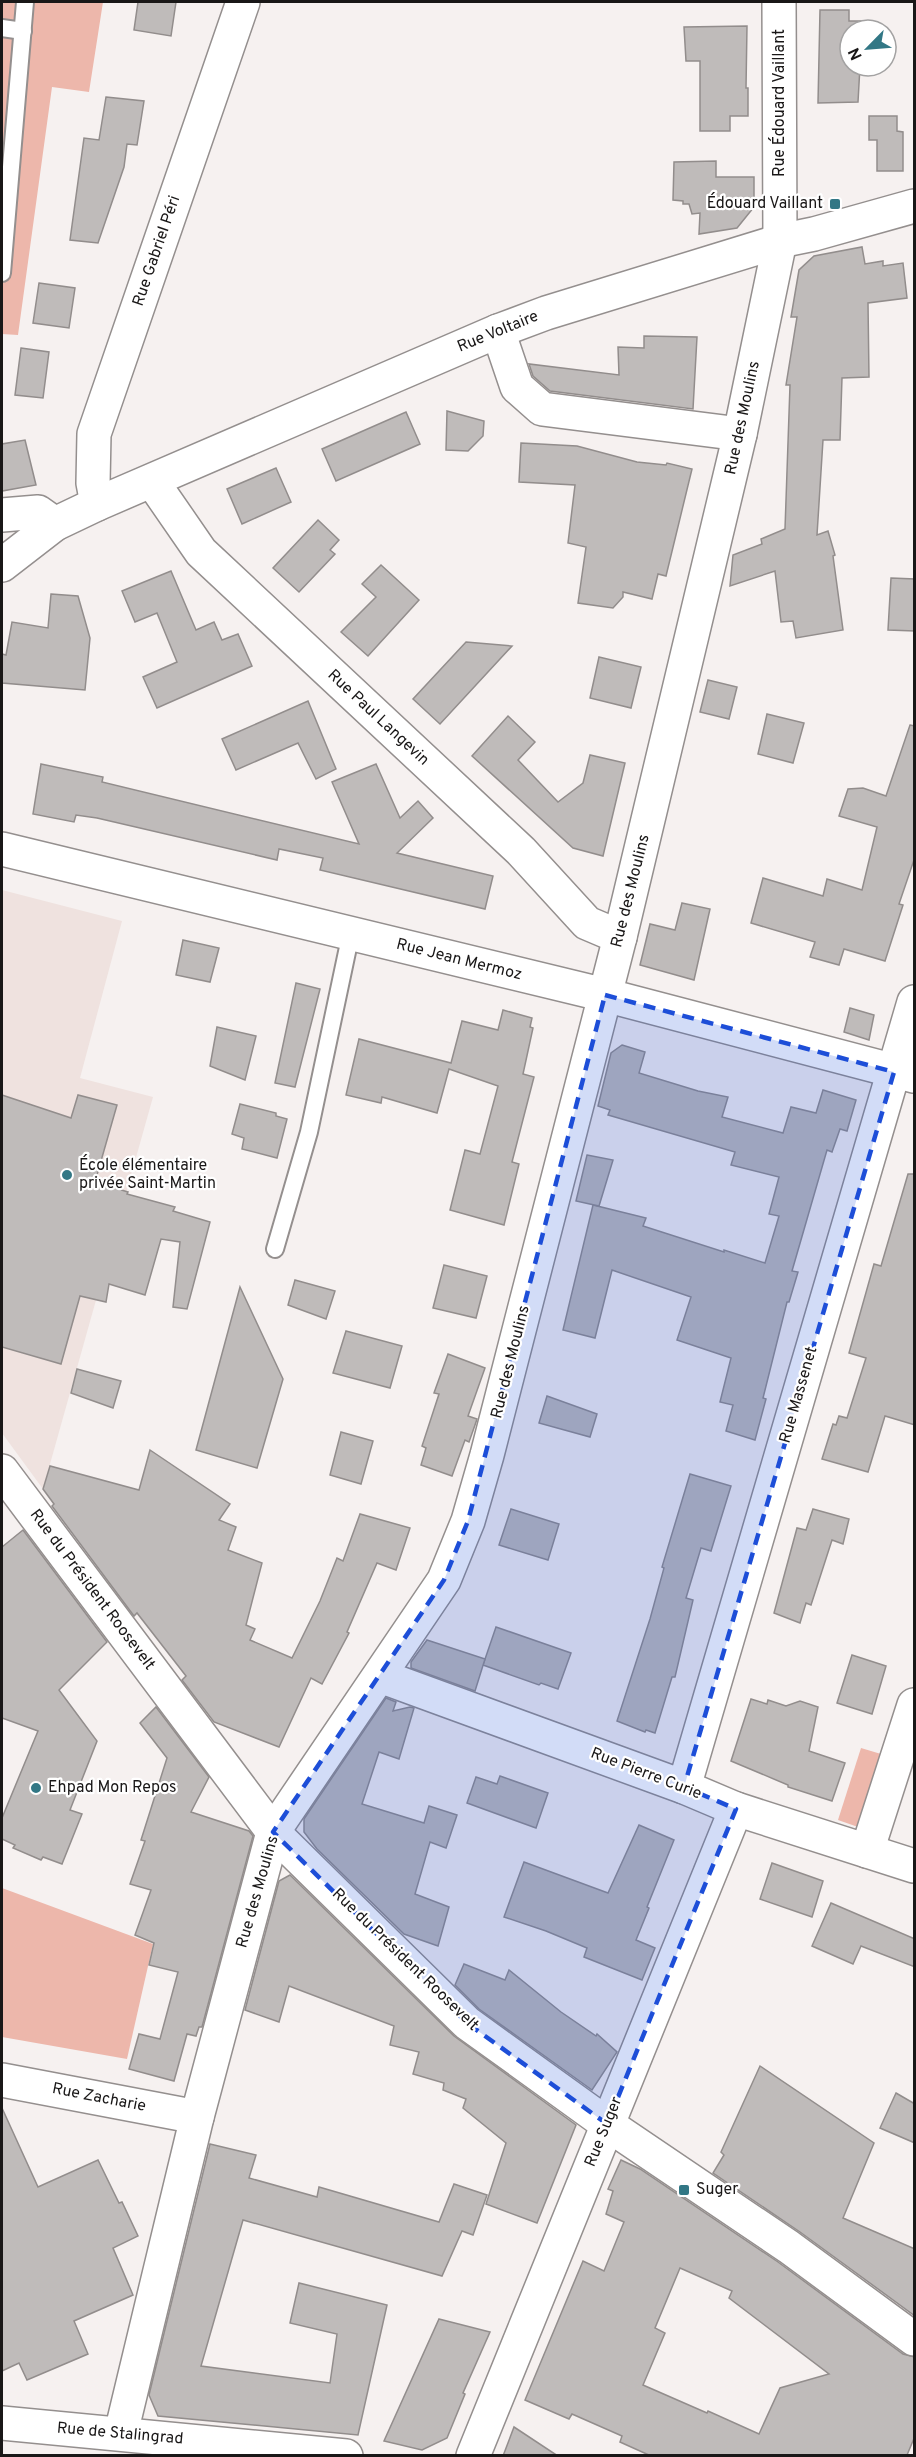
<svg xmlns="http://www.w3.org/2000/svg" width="916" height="2457" font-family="Overpass,sans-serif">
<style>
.built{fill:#efe2df}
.green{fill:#edb7ab}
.building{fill:#bfbbba;stroke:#928d8c;stroke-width:1.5;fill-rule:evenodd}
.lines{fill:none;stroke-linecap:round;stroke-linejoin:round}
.lane-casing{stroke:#948f8e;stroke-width:20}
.street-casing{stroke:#948f8e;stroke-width:36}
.secondary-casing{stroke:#948f8e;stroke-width:36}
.lane{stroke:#fff;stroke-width:16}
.street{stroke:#fff;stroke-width:33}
.secondary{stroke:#fff;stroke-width:33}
.marked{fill:#1d4ed8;fill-opacity:0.2;stroke:#1d4ed8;stroke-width:4.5;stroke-dasharray:12 8;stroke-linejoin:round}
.poi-dot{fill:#327785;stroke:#fff;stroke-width:2}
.labels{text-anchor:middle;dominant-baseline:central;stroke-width:4.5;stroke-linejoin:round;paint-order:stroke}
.street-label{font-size:16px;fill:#191717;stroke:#fff}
.poi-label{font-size:16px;fill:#191717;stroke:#fff;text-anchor:start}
</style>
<rect width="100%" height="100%" fill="#f6f1f0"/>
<path class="built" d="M2,890L122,921L80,1078L153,1097L43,1489L2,1433Z"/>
<g class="green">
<path d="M2,2H103L89,92L52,87L18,335L2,334Z"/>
<path d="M861,1748L881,1754L858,1827L838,1820Z"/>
<path d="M2,1888L153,1944L127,2059L2,2037Z"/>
</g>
<g class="building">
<path d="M138,2H176L171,36L134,30Z"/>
<path d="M820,10H849V21H863L862,30H850V66H860L858,102L818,103Z"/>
<path d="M747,26L746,88H748V116H730V131H700V61H686L684,27Z"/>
<path d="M106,97L144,101L137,145L127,144L124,167L98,243L70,240L84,138L99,140Z"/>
<path d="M869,116H897V131L903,132V171H877V140H869Z"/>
<path d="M716,161V177H754V207L737,228L699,234L700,213L692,214L689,204H683V201L673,200L674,162Z"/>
<path d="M862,247L865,264L883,261V266L903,263L907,298L868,303L869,377L842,378L840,440H823L817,535L828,531L835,555L833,556L843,630L796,638L793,621L781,622L775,571L730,586L733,555L762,544L761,539L785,529L790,385H786L797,317H791L799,270L814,256Z"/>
<path d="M39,283L75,288L69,328L33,323Z"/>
<path d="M644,336L697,337L693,409L550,391L533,376L529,364L619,375L618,347L644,348Z"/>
<path d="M21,348L49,352L43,398L15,395Z"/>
<path d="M447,411L484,421L483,436L468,451L446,450Z"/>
<path d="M406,412L420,444L336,481L322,449Z"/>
<path d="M25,440L36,485L2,491V444Z"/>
<path d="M521,443L577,446L637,462L666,465L667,463L692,469L666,576L658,574L652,599L623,592V597L613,608L578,603L586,547L568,543L575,485L519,482Z"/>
<path d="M276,468L291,502L242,524L227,489Z"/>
<path d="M318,520L339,540L330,550L335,554L299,592L273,568Z"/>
<path d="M381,565L419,600L368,656L341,632L376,597L362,584Z"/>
<path d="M171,571L196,630L214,622L222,640L238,634L252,666L157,708L143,677L177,662L157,613L135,622L122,591Z"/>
<path d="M891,578L915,579V631L888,630Z"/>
<path d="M51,594L78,596L90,638L85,690L2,683V654L6,655L12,622L48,628Z"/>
<path d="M466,642L512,646L440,724L413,699Z"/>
<path d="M599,657L641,667L631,708L590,698Z"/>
<path d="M708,680L737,687L729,719L700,712Z"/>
<path d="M308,701L336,769L316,779L298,743L236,770L222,739Z"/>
<path d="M767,714L804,723L793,763L758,754Z"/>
<path d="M508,716L535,742L518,760L558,802L583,783L590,755L625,763L603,856L573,848L472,756Z"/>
<path d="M910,725L915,726V857L899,904L903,905L885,961L844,949L839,965L810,957L815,942L751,923L763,878L823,896L827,879L862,890L877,827L839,816L848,789L863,788L886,796Z"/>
<path d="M41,764L103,777L102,782L359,844L332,782L376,764L400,818L418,801L433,818L397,853L493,876L485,909L320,870L323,858L279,849L277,860L97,818L76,815L74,822L33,814Z"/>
<path d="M682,903L710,909L694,980L640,965L650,924L675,930Z"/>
<path d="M183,940L219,948L210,982L176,975Z"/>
<path d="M296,983L320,989L295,1087L275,1083Z"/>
<path d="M850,1008L874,1015L869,1040L844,1032Z"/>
<path d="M503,1010L532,1018L530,1027L533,1028L523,1074L534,1077L512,1162L519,1164L504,1225L450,1210L465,1150L480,1154L498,1086L449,1069L437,1113L382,1097L381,1103L346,1095L359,1039L451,1063L462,1021L498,1030Z"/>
<path d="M217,1027L256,1036L245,1080L210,1066Z"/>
<path d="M622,1045L645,1052L639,1073L698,1091L728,1097L722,1117L783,1133L791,1107L816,1113L823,1090L856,1100L847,1131L840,1129L832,1152L827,1150L792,1271L798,1272L789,1302H787L763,1398L766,1399L755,1440L726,1431L733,1405L720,1402L731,1358L677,1340L691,1297L612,1270L595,1338L563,1330L593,1205L646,1218L643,1226L724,1252V1250L765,1263L779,1216L769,1214L779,1177L731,1165L735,1152L608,1115L610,1110L598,1106L611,1053Z"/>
<path d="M2,1095L71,1118L78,1095L117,1105L95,1182L128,1192L127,1194L175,1207L173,1211L210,1222L187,1309L173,1307L180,1242L161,1239L145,1295L109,1284L106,1302L80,1296L61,1364L2,1347Z"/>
<path d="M240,1104L276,1113V1116L287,1119L277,1158L242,1149L244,1138L232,1134Z"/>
<path d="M587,1155L613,1160L599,1206L576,1201Z"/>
<path d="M908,1174H915V1425L885,1416L868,1472L822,1459L833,1424L836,1425L839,1416L847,1418L866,1358L849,1353L874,1264L881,1266Z"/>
<path d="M444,1265L487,1276L476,1318L433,1308Z"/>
<path d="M295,1280L335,1291L326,1319L288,1305Z"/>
<path d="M240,1287L283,1379L257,1468L196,1450Z"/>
<path d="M346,1331L402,1346L390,1388L333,1373Z"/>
<path d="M448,1354L485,1368L468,1416L477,1419L475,1425L469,1442L465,1440L452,1476L421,1465L426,1448L422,1446L439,1394L434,1393Z"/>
<path d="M77,1369L121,1381L113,1408L71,1393Z"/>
<path d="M547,1396L597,1414L590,1437L539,1423Z"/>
<path d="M341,1432L373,1441L361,1484L330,1475Z"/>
<path d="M150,1450L230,1504L219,1520L236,1527L228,1550L262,1563L246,1625L255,1629L250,1640L292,1658L320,1601L337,1558L343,1561L360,1514L410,1528L396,1570L377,1563L347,1632L349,1633L322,1684L311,1678L279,1747L214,1722L182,1680L186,1676L137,1613L134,1616L52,1506L54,1504L43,1489L50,1466L139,1490Z"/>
<path d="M690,1474L731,1486L711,1551L701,1548L686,1598L693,1600L675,1677H672L655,1733L646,1730L645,1732L617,1721L650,1619L664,1568L662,1567Z"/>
<path d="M511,1509L559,1524L548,1560L499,1545Z"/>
<path d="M813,1509L849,1519L843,1544L832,1540L811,1605L806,1603L800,1623L774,1613L797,1528L806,1530Z"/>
<path d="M23,1530L107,1642L59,1690L97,1741L70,1810L82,1814L62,1864L43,1857L41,1860L13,1848L15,1845L2,1839V1818L38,1731L2,1718V1547Z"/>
<path d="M496,1627L571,1653L558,1689L541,1683L539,1685L483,1665Z"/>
<path d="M427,1640L485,1659L475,1691L411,1668V1662Z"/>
<path d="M852,1655L886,1666L872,1714L837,1703Z"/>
<path d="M386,1698L396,1702L393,1711L410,1707L414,1708L399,1759L379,1752L362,1804L424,1823L429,1806L457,1815L446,1848L430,1842L415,1894L449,1907L438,1946L404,1934L317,1849L304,1832V1819Z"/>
<path d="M751,1699L767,1704L768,1700L786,1706L800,1701L818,1707L809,1751L845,1763L832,1801L788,1787V1785L731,1761Z"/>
<path d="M156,1707L209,1777L191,1812L249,1831L253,1836L202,2027H199L196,2036L187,2034L174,2081L129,2069L139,2034L160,2039L178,1972L149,1965L154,1943L135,1935L151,1890L130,1884L145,1841L141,1840L167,1758L140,1723Z"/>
<path d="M500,1776L548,1793L536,1828L467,1803L476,1777L497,1784Z"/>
<path d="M639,1825L674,1840L647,1907L649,1908L636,1940L655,1948L642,1980L584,1957L587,1948L546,1931L504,1917L524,1862L608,1893Z"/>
<path d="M772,1863L823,1881L812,1917L760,1899Z"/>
<path d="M290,1875L454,2036L576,2125L537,2223L486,2204L506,2143L463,2108L466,2099L443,2090L444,2083L413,2074L419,2052L390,2045L394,2026L289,1986L279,2022L245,2010L279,1881Z"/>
<path d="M831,1903L915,1939V1967L861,1946L853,1964L812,1946Z"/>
<path d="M464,1964L505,1980L509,1970L561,2012L596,2036L597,2034L617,2052L592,2090L479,2009L455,1985Z"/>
<path d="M760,2066L874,2143L843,2218L915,2249V2316L800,2232L713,2173L724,2155L721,2152Z"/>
<path d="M896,2093L915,2104V2143L880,2128Z"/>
<path d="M2,2108L38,2187L98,2160L119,2203L122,2202L138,2236L113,2248L133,2295L74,2321L88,2354L27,2380L19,2363L2,2371Z"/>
<path d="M210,2144L256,2155L249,2178L317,2197L319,2187L439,2222L454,2184L487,2195L473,2235L462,2231L442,2276L243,2220L201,2366L330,2383L337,2334L290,2323L299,2283L387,2305L358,2435L158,2416L149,2395Z"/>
<path d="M621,2160L640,2169L778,2262L903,2354L915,2357V2436L907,2455L651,2456L620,2442L622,2436L572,2414L569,2419L525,2400L583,2261L604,2271L624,2222L606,2214L613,2191L608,2189ZM680,2268L732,2291L729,2298L829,2374L780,2388L759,2434L708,2411L707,2413L643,2385L665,2333L655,2328Z"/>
<path d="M439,2319L490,2332L463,2393L465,2394L447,2438L422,2450L384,2441Z"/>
<path d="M514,2427L558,2456H503Z"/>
</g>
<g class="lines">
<defs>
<g id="lane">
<path d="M2,28L23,31"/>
<path d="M2,273L25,2"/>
<path d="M275,1249L309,1132L351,933"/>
</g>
<g id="street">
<path d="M498,331L517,387L542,409L740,434"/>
<path d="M152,481L201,552L521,851L587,923L620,937"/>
<path d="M97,504L93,483L94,434L243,2"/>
<path d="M2,515L38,512L55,524"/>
<path d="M2,1471L273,1832L467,2023L607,2124L789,2247L914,2339"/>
<path d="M380,1676L684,1787L736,1809L914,1866"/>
<path d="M684,1787L914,1002"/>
<path d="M867,1851L914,1705"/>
<path d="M2,2080L197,2117"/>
<path d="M121,2433L197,2117L273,1832L444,1580L468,1521L487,1455L620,937L740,434L780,241L779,2"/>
<path d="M473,2456L736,1809"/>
</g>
<g id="secondary">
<path d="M2,565L55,524L97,504L498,331L546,313L780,241L814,234L914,206"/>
<path d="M2,849L605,995L914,1076"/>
<path d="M2,2423L346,2456"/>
</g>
</defs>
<use href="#lane" class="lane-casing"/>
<use href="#street" class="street-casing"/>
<use href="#secondary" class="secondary-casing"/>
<use href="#lane" class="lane"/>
<use href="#street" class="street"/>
<use href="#secondary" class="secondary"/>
</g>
<path class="marked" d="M605,995L894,1072L684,1787L736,1809L607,2124L467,2023L273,1832L444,1580L468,1521Z"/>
<g class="poi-dot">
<rect x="829" y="198" width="12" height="12" rx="3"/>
<circle cx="67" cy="1175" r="6"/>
<circle cx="36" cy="1788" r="6"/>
<rect x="678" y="2184" width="12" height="12" rx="3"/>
</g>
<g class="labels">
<g class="street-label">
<text transform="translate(780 103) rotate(-90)">Rue Édouard Vaillant</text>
<text transform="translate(157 251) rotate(-71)">Rue Gabriel Péri</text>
<text transform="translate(498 332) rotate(-22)">Rue Voltaire</text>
<text transform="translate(743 418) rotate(-78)">Rue des Moulins</text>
<text transform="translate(378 718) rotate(43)">Rue Paul Langevin</text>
<text transform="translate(631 891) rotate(-76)">Rue des Moulins</text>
<text transform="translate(459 960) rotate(14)">Rue Jean Mermoz</text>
<text transform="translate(511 1362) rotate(-76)">Rue des Moulins</text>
<text transform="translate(799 1395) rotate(-74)">Rue Massenet</text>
<text transform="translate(92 1590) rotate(53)">Rue du Président Roosevelt</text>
<text transform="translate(646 1774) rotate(21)">Rue Pierre Curie</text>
<text transform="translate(258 1892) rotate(-74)">Rue des Moulins</text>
<text transform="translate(405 1960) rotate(44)">Rue du Président Roosevelt</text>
<text transform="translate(99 2098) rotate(11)">Rue Zacharie</text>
<text transform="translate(604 2132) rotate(-68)">Rue Suger</text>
<text transform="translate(120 2434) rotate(5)">Rue de Stalingrad</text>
</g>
<g class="poi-label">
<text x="823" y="204" text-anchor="end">Édouard Vaillant</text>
<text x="79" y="1166">École élémentaire<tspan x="79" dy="18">privée Saint-Martin</tspan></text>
<text x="48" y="1788">Ehpad Mon Repos</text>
<text x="696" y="2190">Suger</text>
</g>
</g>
<rect width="916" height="2457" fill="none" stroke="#191717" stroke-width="6"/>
<g transform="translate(868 48) rotate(245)"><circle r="28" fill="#ffffff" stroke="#a3a2a2" stroke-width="1.5"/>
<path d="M0-4.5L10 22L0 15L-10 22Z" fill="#327785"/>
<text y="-9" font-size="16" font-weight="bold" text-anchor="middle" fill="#191717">N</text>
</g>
</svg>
